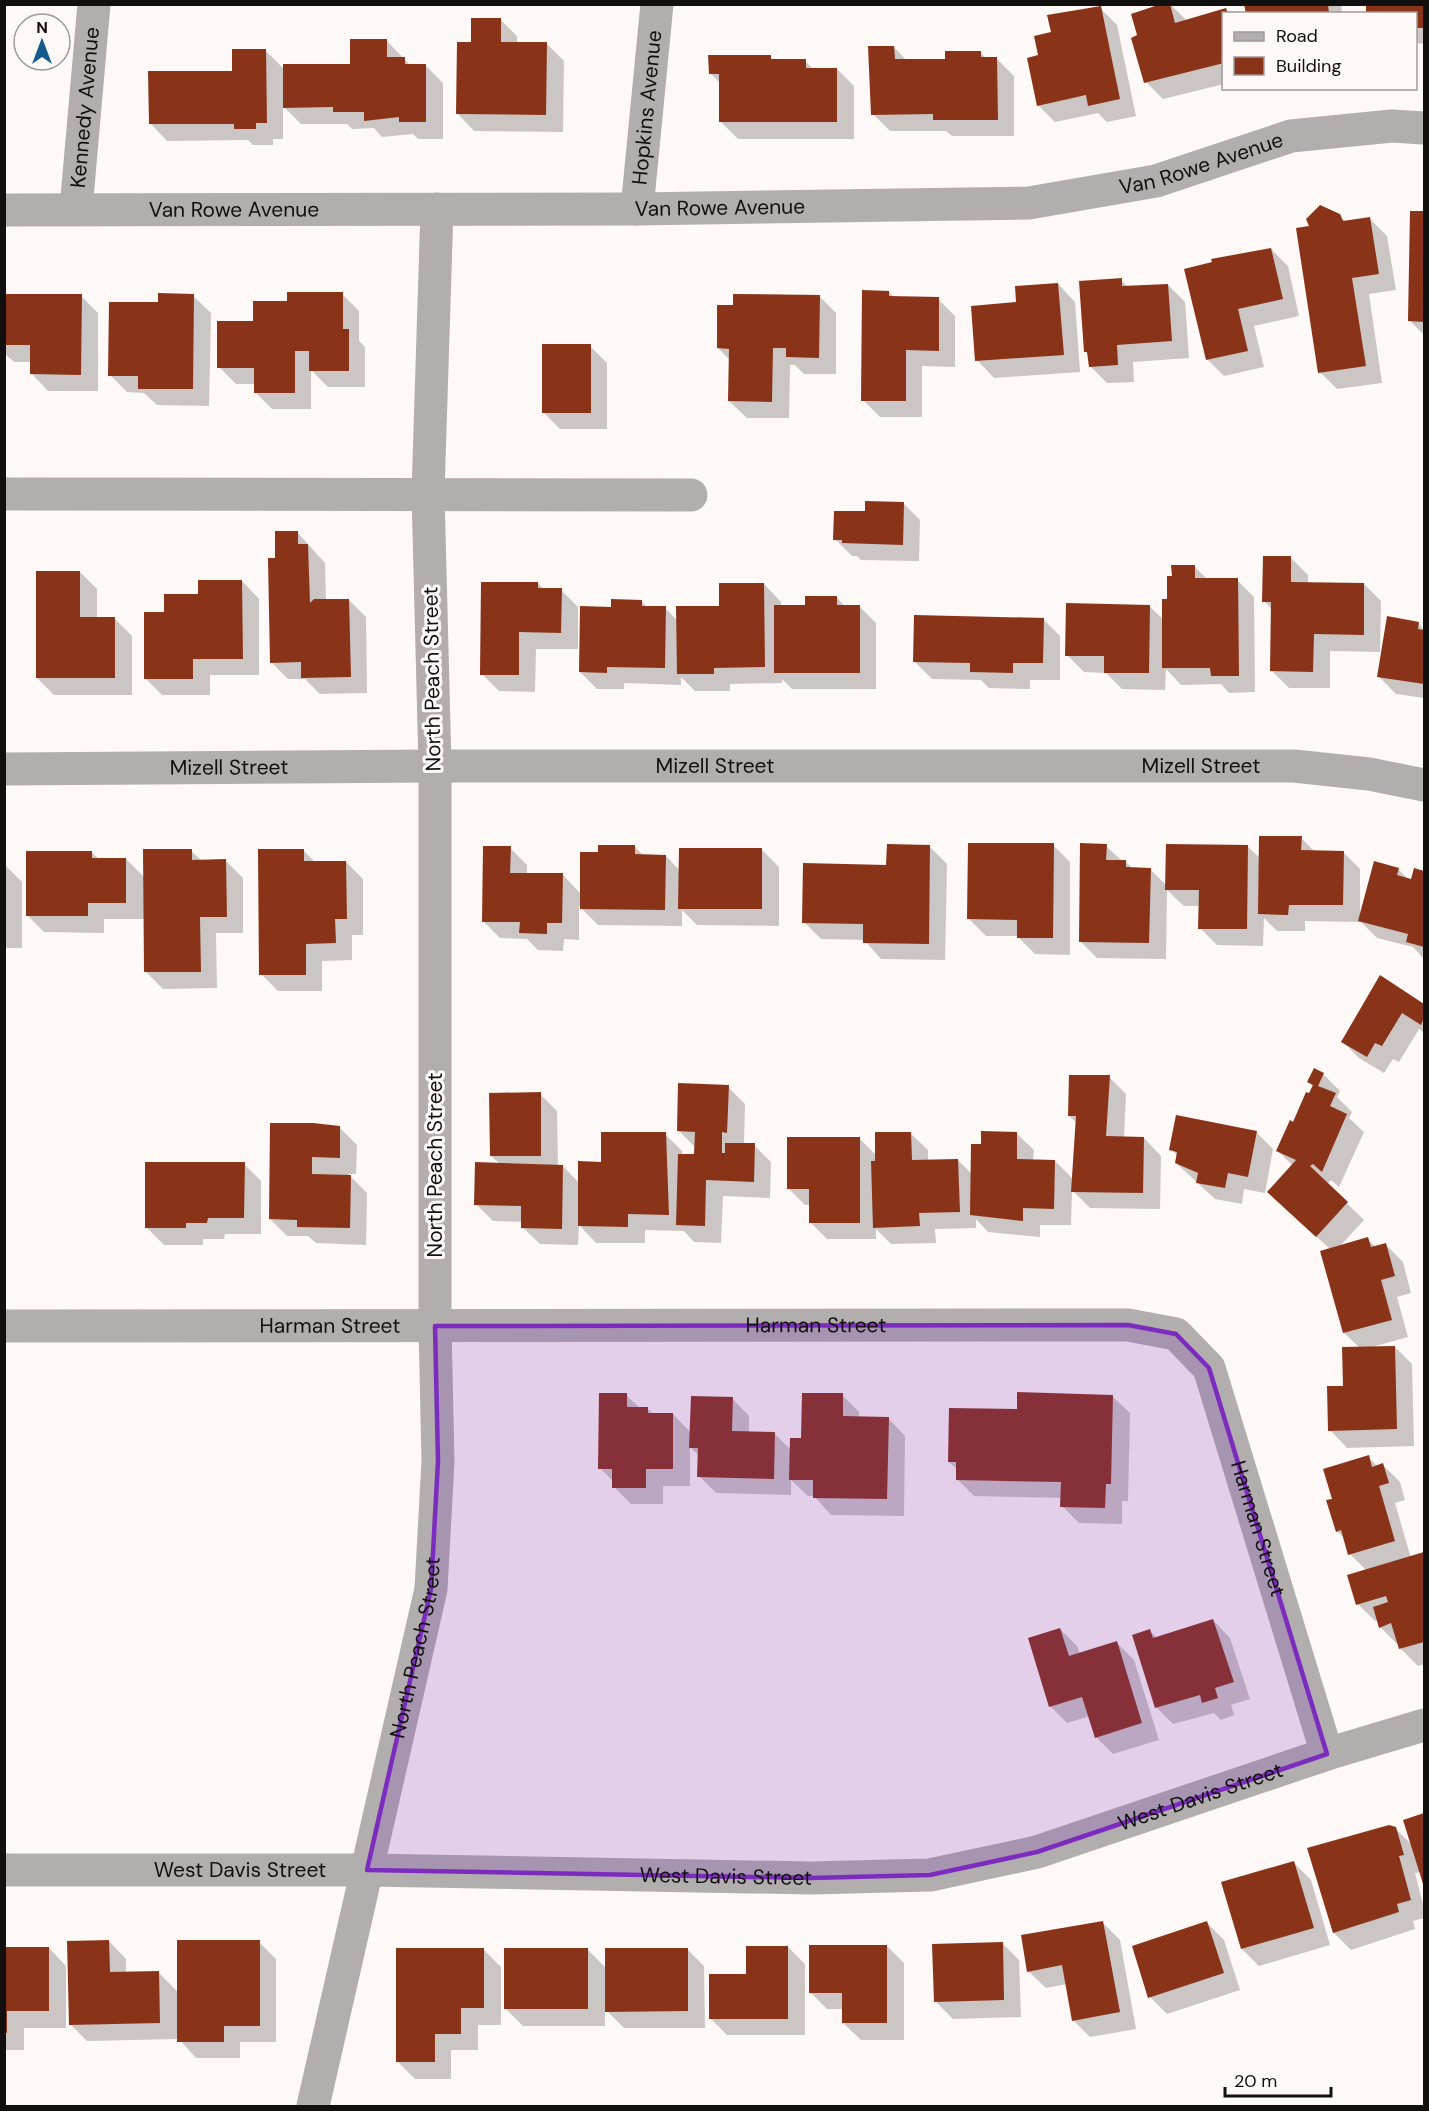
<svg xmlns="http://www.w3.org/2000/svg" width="1429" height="2111" font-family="'DM Sans',sans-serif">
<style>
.shadow{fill:#0003}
.building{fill:#893319}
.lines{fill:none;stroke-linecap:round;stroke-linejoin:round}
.minor{stroke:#b1aead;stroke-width:33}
.marked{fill:#7b2cbf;fill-opacity:0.2;stroke:#7b2cbf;stroke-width:4.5;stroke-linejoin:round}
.labels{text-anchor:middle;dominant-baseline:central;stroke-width:6;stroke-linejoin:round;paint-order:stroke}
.street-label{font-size:21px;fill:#12100f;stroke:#fef8f6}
</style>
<rect width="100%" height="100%" fill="#fef8f6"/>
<g class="shadow">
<path d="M1170,4L1187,21L1226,9L1230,14H1224V84L1163,99L1146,82L1139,36Z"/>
<path d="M1245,4H1341L1342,14H1247Z"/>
<path d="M1368,4H1424V44L1416,43V14Z"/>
<path d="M1100,8L1117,25L1136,116L1107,122L1098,113L1055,122L1038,105L1040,56L1053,34Z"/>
<path d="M500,19L517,36V43L547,44L564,61L563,132L474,131L457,113L473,44Z"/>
<path d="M386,40L411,66H426L443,83V139H418L413,134L382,137L374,128L352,129L347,124H301L283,106V139H273V145H253L248,140L167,141L150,123L266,51L284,69L351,66Z"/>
<path d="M894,47L906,60H947L980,52L987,59H997L1014,76V136H952L946,131H890L873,114Z"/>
<path d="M770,57L774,61H805L813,69H837L854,86V139H738L721,122V84L710,73Z"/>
<path d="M1424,212V335L1410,321L1411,213Z"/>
<path d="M1339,215L1346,222L1370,219L1387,236L1396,290L1369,294L1382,383L1337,389L1320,372L1311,228Z"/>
<path d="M1271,249L1288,266L1299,316L1254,326L1264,367L1224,376L1207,359Z"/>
<path d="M1121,280L1129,288L1168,285L1185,302L1189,358L1133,362L1134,382L1107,383L1090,366L1089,355L1085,351Z"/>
<path d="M1058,284L1075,302L1080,372L994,378L977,360L1017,304Z"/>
<path d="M889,292L895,298L938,299L955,316V367L922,366V417H880L863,400Z"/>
<path d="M342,294L359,311V341L365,347V387H328L311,370V409H272L255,392V384H236L219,367L255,322L289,302Z"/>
<path d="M4,295L81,296L98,313V391H48L31,373V362H14L4,353Z"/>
<path d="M193,296L211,313L209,406L157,405L144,393L127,392L110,375L160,304Z"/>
<path d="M819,296L836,313V374H804L795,365H790L789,418H747L729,401L730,360L718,348L734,307Z"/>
<path d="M590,346L607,363V429H560L543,412Z"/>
<path d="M903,503L920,520L919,561L861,560L857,556H852L835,539L866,513Z"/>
<path d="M297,532L325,563L326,600H349L366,617L367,693L320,694L305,679H288L271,662L277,559Z"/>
<path d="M1291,558L1308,575V583L1364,584L1381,601L1380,652L1330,651V688H1289L1272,671L1273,610L1264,601Z"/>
<path d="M1194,566L1208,580H1237L1254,597L1255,692L1229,693L1221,684L1181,685L1166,669L1165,690L1122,689L1106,673L1084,672L1067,655L1149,606L1164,620L1168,601Z"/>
<path d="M80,572L97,589V619H115L132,636V695H54L37,678Z"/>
<path d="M242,581L259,599V675H210V695H162L145,678L166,614L199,596Z"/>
<path d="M538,583L544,590H561L578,607V649H536L535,692L499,691L482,674Z"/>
<path d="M764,584L781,602V606H806L836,597L845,606H859L876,623V689H792L782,679V683L730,684V691H695L681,677V685L624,683V689H597L580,672L613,609L641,601L647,607L665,608L678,621L720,608Z"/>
<path d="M1043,619L1060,636V680H1030V689L989,688L981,680L932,679L915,662Z"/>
<path d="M1418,623L1424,630V698L1396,694L1379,677Z"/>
<path d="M1301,838L1315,852H1343L1360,869V918L1398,869L1409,880L1412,881L1415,870L1424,873V959L1413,947L1377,938L1361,922L1305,921V931H1277L1264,918L1263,946L1217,945L1200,928V906H1184L1167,890L1166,959L1097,958L1080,941L1106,846L1122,861H1125L1133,869H1150L1167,886L1248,847L1261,859Z"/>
<path d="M1053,845L1070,862V955L1035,954L1017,936H986L969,919Z"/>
<path d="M635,847L644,856H666L680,871L762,850L779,867V926L697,925L682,910V926L598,925L579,906V940L564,939L563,951L538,950L527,939L500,938L483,921L510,848L527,865V875H563L581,894L599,854Z"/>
<path d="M930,847L947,864L945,960L881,959L864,940L821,939L804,922L888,866Z"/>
<path d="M303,850L315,862H346L363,879V935H352V960L322,961V991H278L261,974Z"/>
<path d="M191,851L202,861H226L243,878V933H216L217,988L163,989L146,972L145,919H104V933L44,932L27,915L91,852L99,859H126L145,878Z"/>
<path d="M4,864L22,882V948H4Z"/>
<path d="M1381,977L1424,1006V1033L1419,1029L1399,1062L1393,1059L1384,1073L1359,1058L1342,1041Z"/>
<path d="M1323,1074L1340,1091L1337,1097L1352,1112L1349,1118L1364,1132L1339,1187L1331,1180L1327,1184L1364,1220L1340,1246L1367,1239L1376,1247L1386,1245L1403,1262L1411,1293L1397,1297L1408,1337L1372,1347H1395L1412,1364L1414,1446L1347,1448L1330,1430L1360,1348L1344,1333L1322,1252L1330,1249L1286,1209L1293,1166L1278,1151L1309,1095L1313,1086L1309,1082Z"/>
<path d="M1109,1077L1126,1094L1124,1138H1144L1161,1156L1160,1209L1090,1208L1072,1190L1071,1225H1040V1237L988,1232L976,1219V1228L935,1229L936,1243L891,1244L876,1229V1239H827L810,1222V1205H805L788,1188L859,1138L877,1156L910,1133L928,1150V1161L958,1160L972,1174L983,1146L1016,1133L1034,1150L1033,1161H1055L1074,1180L1077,1123L1069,1116Z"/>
<path d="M728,1087L745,1104L744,1145H754L771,1162L770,1198L723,1196L721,1243L694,1242L684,1231L645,1230V1243H596L579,1225L578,1245L540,1244L522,1227L523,1222L493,1221L476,1204L500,1164L491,1156L540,1094L557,1111L558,1166H563L579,1183L602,1163L665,1134L682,1151V1156H696V1148L678,1130Z"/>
<path d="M272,1124L340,1128L357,1145L356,1174H348L367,1193L366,1245L316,1243L308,1236H287L270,1219Z"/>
<path d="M1256,1132L1273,1149L1265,1193L1244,1189L1242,1204L1215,1199L1176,1163L1178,1156L1171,1149Z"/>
<path d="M244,1164L261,1181V1234H225L224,1239H203V1245H164L147,1228Z"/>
<path d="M626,1395L640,1408H647L653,1414H673L691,1433L732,1398L749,1416V1433L775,1434L791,1450L842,1395L859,1412V1418H888L905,1436L904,1516L831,1515L814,1496H808L791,1480V1495L716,1493L699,1476V1456L690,1447V1486H663V1504H631L614,1487V1482L600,1468Z"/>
<path d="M1112,1396L1130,1413L1128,1501H1122V1524L1079,1523L1062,1506V1498L974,1496L957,1479L958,1470L949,1462L1018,1411Z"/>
<path d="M1368,1457L1378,1467L1383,1465L1400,1482L1405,1500L1395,1503L1411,1558L1424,1555V1664L1418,1666L1401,1649L1399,1643L1397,1644L1380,1627L1378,1620L1375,1621L1358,1604L1367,1571L1350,1554L1345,1539L1337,1531L1333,1500Z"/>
<path d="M1213,1620L1230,1638L1250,1699L1231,1705L1234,1715L1221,1720L1214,1713L1173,1724L1156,1707L1150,1631L1157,1638Z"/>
<path d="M1060,1629L1077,1646L1080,1654L1117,1643L1134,1660L1159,1740L1113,1754L1096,1737L1090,1716L1067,1723L1050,1706Z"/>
<path d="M1424,1815V1884L1421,1872L1415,1873L1424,1908V1918L1413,1921L1415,1929L1351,1950L1334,1933L1309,1849L1395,1828L1413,1846L1405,1821Z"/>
<path d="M1294,1863L1311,1880L1330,1945L1259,1966L1242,1949Z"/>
<path d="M1103,1923L1120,1940L1136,2029L1090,2037L1073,2020L1067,1984L1046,1988L1028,1971Z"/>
<path d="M1207,1923L1224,1940L1240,1990L1167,2014L1150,1997Z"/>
<path d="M109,1941L126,1959V1973H159L179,1993L259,1942L276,1959V2042H240V2058H196L179,2039L87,2041L70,2024Z"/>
<path d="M1002,1943L1019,1960L1021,2017L953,2019L936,2002Z"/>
<path d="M887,1946L904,1963V2040H861L843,2023V2009H827L810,1992Z"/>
<path d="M788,1947L805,1964V2035H727L710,2018Z"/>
<path d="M4,1948H49L66,1966V2028H24V2050H4Z"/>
<path d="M687,1949L704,1966L705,2028H624L605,2009V2026H523L506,2009L588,1950L607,1969Z"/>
<path d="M484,1950L501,1967V2025H478V2050H451V2079H415L398,2062Z"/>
</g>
<g class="building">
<path d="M1161,4H1170L1175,23L1226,8L1228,14H1224V63L1144,83L1131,38L1137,35L1131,14Z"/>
<path d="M1244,4H1328L1329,14H1246Z"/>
<path d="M1366,4H1424V28H1416V14H1366Z"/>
<path d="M1101,6L1120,99L1088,106L1086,95L1037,106L1027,58L1038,55L1034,36L1051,32L1047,15Z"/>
<path d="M471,18H501V42H547L546,115L456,114L457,42H471Z"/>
<path d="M350,39H387V57H405V64H426V122H399V117L364,121V112H333V107L283,108V64H350Z"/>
<path d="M868,46H894L895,59H945V51H981V57H997L998,120H933V114L871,115Z"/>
<path d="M232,49H266L267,123H256V129H234V124H149L148,71H232Z"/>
<path d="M708,55H771V59H806V68H837V122H719V74H709Z"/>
<path d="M1320,205L1340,214L1343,221L1370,217L1379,274L1352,278L1366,366L1318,373L1296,228L1309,226L1306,219Z"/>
<path d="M1410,211H1424V322L1408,321Z"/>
<path d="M1271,248L1283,299L1238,309L1248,351L1206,360L1184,269L1212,262L1211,259Z"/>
<path d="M1122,278V286L1168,284L1172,341L1117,345L1118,365L1089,367L1087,352H1084L1079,281Z"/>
<path d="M1058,283L1064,355L975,361L971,306L1016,302L1015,286Z"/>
<path d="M862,290L889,291V296L939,297V351L906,350V401H861Z"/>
<path d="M287,292H343V329H349V371H309V351H295V393H254V368H217V321H253V301H287Z"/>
<path d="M158,293L194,294L193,389H138V376H108L109,302H158Z"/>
<path d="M4,294H82L81,375L30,374V345H4Z"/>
<path d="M733,294L820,295L819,358L786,357V348H773L772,402L728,401L729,349L717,348V305H733Z"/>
<rect x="542" y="344" width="49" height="69"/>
<path d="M865,501L904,502L903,545L842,543V540H833L834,511H865Z"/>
<path d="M275,531H298V544H308L310,603L314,599H349L351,677L301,678V662L270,663L268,558H275Z"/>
<path d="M1263,556H1291V582L1364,583V635L1314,634L1313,672L1270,671L1271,602H1262Z"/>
<path d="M1171,565H1195V578H1238L1239,676H1211L1210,668H1162V599H1167V576H1172Z"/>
<path d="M36,571H80V617H115V678H36Z"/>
<path d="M198,580H242L243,659H193V679H144V612H164V594H198Z"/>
<path d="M481,582H538V588H562L561,633L519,632V675H480Z"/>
<path d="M719,583H764L765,667L714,668V674H677L676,606H719Z"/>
<path d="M805,596H837V605H860V673H774V605H805Z"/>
<path d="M611,599L642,600V606H666L665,668L607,667V673L579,672L580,606L611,607Z"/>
<path d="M1066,603L1150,605L1149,673H1104V656H1065Z"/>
<path d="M914,615L1044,618L1043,663H1013V673L970,672V663L913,662Z"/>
<path d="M1387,616L1419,622L1418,629L1424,630V684L1377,677Z"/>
<path d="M1259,836H1302L1301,850L1344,851L1343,905H1289L1288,915L1258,914Z"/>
<path d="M968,843H1054L1053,938H1017V920L967,919Z"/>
<path d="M1080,843L1107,844L1106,860H1126V867L1151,868L1149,943L1079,942Z"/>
<path d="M887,844L930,845L929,944L863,943V924L802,923L803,863L886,865Z"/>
<path d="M1166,844L1248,845L1247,929H1198L1199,890H1165Z"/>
<path d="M598,845H635V854L666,855L665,910L580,909V852H598Z"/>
<path d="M483,846H511L510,873H563L562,923H547V934L519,933L520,922H482Z"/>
<path d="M679,848H762V909H678Z"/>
<path d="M143,849H192V860L226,859L227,917H200L201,972H144Z"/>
<path d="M258,849H304V861H346L347,919H335L336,943L306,944V975H259Z"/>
<path d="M26,851H92V858H126V903H88V916H26Z"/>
<path d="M1374,861L1399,868L1397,875L1411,879L1414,868L1424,871V947L1406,942L1408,934L1358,921Z"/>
<path d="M1380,975L1424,1004V1018L1421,1025L1402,1013L1382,1046L1375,1043L1367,1057L1341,1042Z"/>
<path d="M1314,1068L1324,1073L1318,1086L1336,1093L1330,1106L1347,1114L1322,1172L1313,1164L1310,1166L1348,1202L1316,1237L1267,1192L1296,1160L1276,1151L1290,1120L1293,1122L1306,1092L1309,1093L1313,1085L1307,1082Z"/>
<path d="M1069,1075H1110L1106,1136L1144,1137L1143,1193L1071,1192L1076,1116H1068Z"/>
<path d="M678,1083L729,1085L727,1133L722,1132V1153H725V1143H755L754,1182L706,1180L705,1226L676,1225L678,1154H694L695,1132L677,1131Z"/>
<path d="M541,1092V1156H490L489,1093Z"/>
<path d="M1176,1115L1257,1131L1248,1177L1228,1173L1225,1188L1196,1183L1198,1173L1175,1163L1177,1152L1169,1150Z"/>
<path d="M270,1123H313L340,1126V1158L312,1157V1174L351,1175L350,1228L297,1227V1220L269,1219Z"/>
<path d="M981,1131L1017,1132V1159L1055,1160L1054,1209L1023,1208V1221L970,1215L971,1144H981Z"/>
<path d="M601,1132H666L669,1215L628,1214V1227L578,1226V1161L601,1162Z"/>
<path d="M875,1132H911L912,1160L958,1159L960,1212L919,1213L920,1226L873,1228L871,1161H875Z"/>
<path d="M787,1137H860V1223H809V1189H787Z"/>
<path d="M145,1162H245L244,1218H208L207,1223H186V1228H145Z"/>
<path d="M475,1162L563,1165L562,1229L521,1228V1206L474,1205Z"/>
<path d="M1368,1237L1371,1247L1386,1243L1395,1276L1381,1280L1392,1320L1343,1333L1320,1251Z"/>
<path d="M1395,1346L1397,1429L1328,1431L1327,1386H1343L1342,1347Z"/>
<path d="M1017,1392L1113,1395L1111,1484H1106L1105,1508L1060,1507L1061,1482L956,1480V1462H948L949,1408L1017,1409Z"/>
<path d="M599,1393H627V1407H648V1413H673V1469H646V1488H612V1469H598Z"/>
<path d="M802,1393H843V1416L889,1417L887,1499L813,1498V1480H789L790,1438H801Z"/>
<path d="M691,1396L733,1397L732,1431L775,1432L774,1479L697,1477L698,1448H689Z"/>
<path d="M1369,1455L1372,1467L1383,1463L1389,1483L1379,1486L1395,1541L1348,1555L1341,1530L1336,1532L1326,1500L1332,1499L1323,1469Z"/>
<path d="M1424,1552V1642L1399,1649L1391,1623L1379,1628L1373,1607L1388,1602L1386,1596L1356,1605L1347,1575Z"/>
<path d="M1213,1619L1234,1682L1215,1688L1218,1698L1202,1703L1200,1695L1155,1708L1132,1635L1150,1629L1153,1638Z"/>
<path d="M1060,1628L1069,1656L1117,1641L1142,1723L1095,1738L1082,1697L1049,1707L1028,1638Z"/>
<path d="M1424,1813V1887L1403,1820Z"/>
<path d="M1389,1825L1396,1827L1404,1855L1399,1856L1411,1900L1397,1904L1399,1912L1333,1933L1307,1848Z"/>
<path d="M1294,1861L1314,1928L1241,1949L1221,1882Z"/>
<path d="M1103,1921L1120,2012L1072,2021L1062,1965L1027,1972L1021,1935Z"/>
<path d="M1207,1921L1224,1973L1148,1998L1132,1946Z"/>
<path d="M109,1940L110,1972L159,1971L160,2023L69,2025L67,1941Z"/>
<path d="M177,1940H260V2026H224V2042H177Z"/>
<path d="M1003,1942L1004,2000L934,2002L932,1944Z"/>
<path d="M809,1945H887V2023H842V1993H809Z"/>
<path d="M746,1946H788V2019H709V1974H746Z"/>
<path d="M4,1947H49V2011H7V2033H4Z"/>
<path d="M396,1948H484V2008H461V2034H435V2062H396Z"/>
<rect x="504" y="1948" width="84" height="61"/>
<path d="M605,1948H688V2011L605,2012Z"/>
</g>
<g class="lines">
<g class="minor">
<path id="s1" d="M76,209L94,4"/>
<path id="s2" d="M637,209L657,4"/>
<path id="s3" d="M4,210L637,209L1029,203L1156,181L1291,136L1392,126L1424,128"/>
<path d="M4,494L691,495"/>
<path id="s4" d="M4,769L435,766H1294L1369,774L1424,785"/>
<path id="s5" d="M4,1326L1128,1325L1176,1334L1209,1368L1327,1754"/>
<path id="s6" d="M4,1870H367L811,1878L930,1875L1037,1852L1327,1754L1424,1725"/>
<path id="s7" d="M313,2106L431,1589L438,1461L435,1326V766L428,493L437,209"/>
</g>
</g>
<path class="marked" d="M1128,1325L1176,1334L1209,1368L1327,1754L1037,1852L930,1875L811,1878L367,1870L431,1589L438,1461L435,1326Z"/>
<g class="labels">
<g class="street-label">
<text stroke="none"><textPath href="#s1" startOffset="102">Kennedy Avenue</textPath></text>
<text stroke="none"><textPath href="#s2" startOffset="102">Hopkins Avenue</textPath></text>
<text stroke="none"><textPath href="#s3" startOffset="1202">Van Rowe Avenue</textPath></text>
<text stroke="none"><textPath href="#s3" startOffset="716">Van Rowe Avenue</textPath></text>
<text stroke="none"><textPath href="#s3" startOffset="230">Van Rowe Avenue</textPath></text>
<text transform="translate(432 679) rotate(-91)">North Peach Street</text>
<text stroke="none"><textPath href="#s4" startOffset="711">Mizell Street</textPath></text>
<text stroke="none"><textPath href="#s4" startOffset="1197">Mizell Street</textPath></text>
<text stroke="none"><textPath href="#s4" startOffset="225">Mizell Street</textPath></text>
<text transform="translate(435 1165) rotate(-90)">North Peach Street</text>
<text stroke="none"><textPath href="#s5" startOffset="812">Harman Street</textPath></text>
<text stroke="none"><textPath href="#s5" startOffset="326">Harman Street</textPath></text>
<text stroke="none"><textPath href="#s5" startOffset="1388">Harman Street</textPath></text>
<text stroke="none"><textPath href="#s7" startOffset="470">North Peach Street</textPath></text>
<text stroke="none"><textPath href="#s6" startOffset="1208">West Davis Street</textPath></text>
<text stroke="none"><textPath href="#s6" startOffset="236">West Davis Street</textPath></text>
<text stroke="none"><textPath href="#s6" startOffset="722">West Davis Street</textPath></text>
</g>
</g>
<rect width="1429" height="2111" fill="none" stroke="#12100f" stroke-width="12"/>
<rect x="1222" y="12" width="195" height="78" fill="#fef8f6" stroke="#a09b9a" stroke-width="1.5"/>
<rect x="1234" y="32" width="30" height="9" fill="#b1aead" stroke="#a09b9a" stroke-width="1.5"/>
<text x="1276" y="42" font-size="18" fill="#12100f">Road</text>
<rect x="1234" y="57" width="30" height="18" fill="#893319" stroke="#a09b9a" stroke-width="1.5"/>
<text x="1276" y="72" font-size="18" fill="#12100f">Building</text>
<g transform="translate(42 42)"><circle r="28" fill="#fef8f6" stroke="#a09b9a" stroke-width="1.5"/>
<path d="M0-4.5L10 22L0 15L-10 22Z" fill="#155a8f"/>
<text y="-9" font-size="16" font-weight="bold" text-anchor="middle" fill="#12100f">N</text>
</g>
<path d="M1225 2087v9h106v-9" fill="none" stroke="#12100f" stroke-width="3"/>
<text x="1234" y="2087" font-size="18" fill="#12100f" stroke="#fef8f6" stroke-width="4.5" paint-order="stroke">20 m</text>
</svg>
